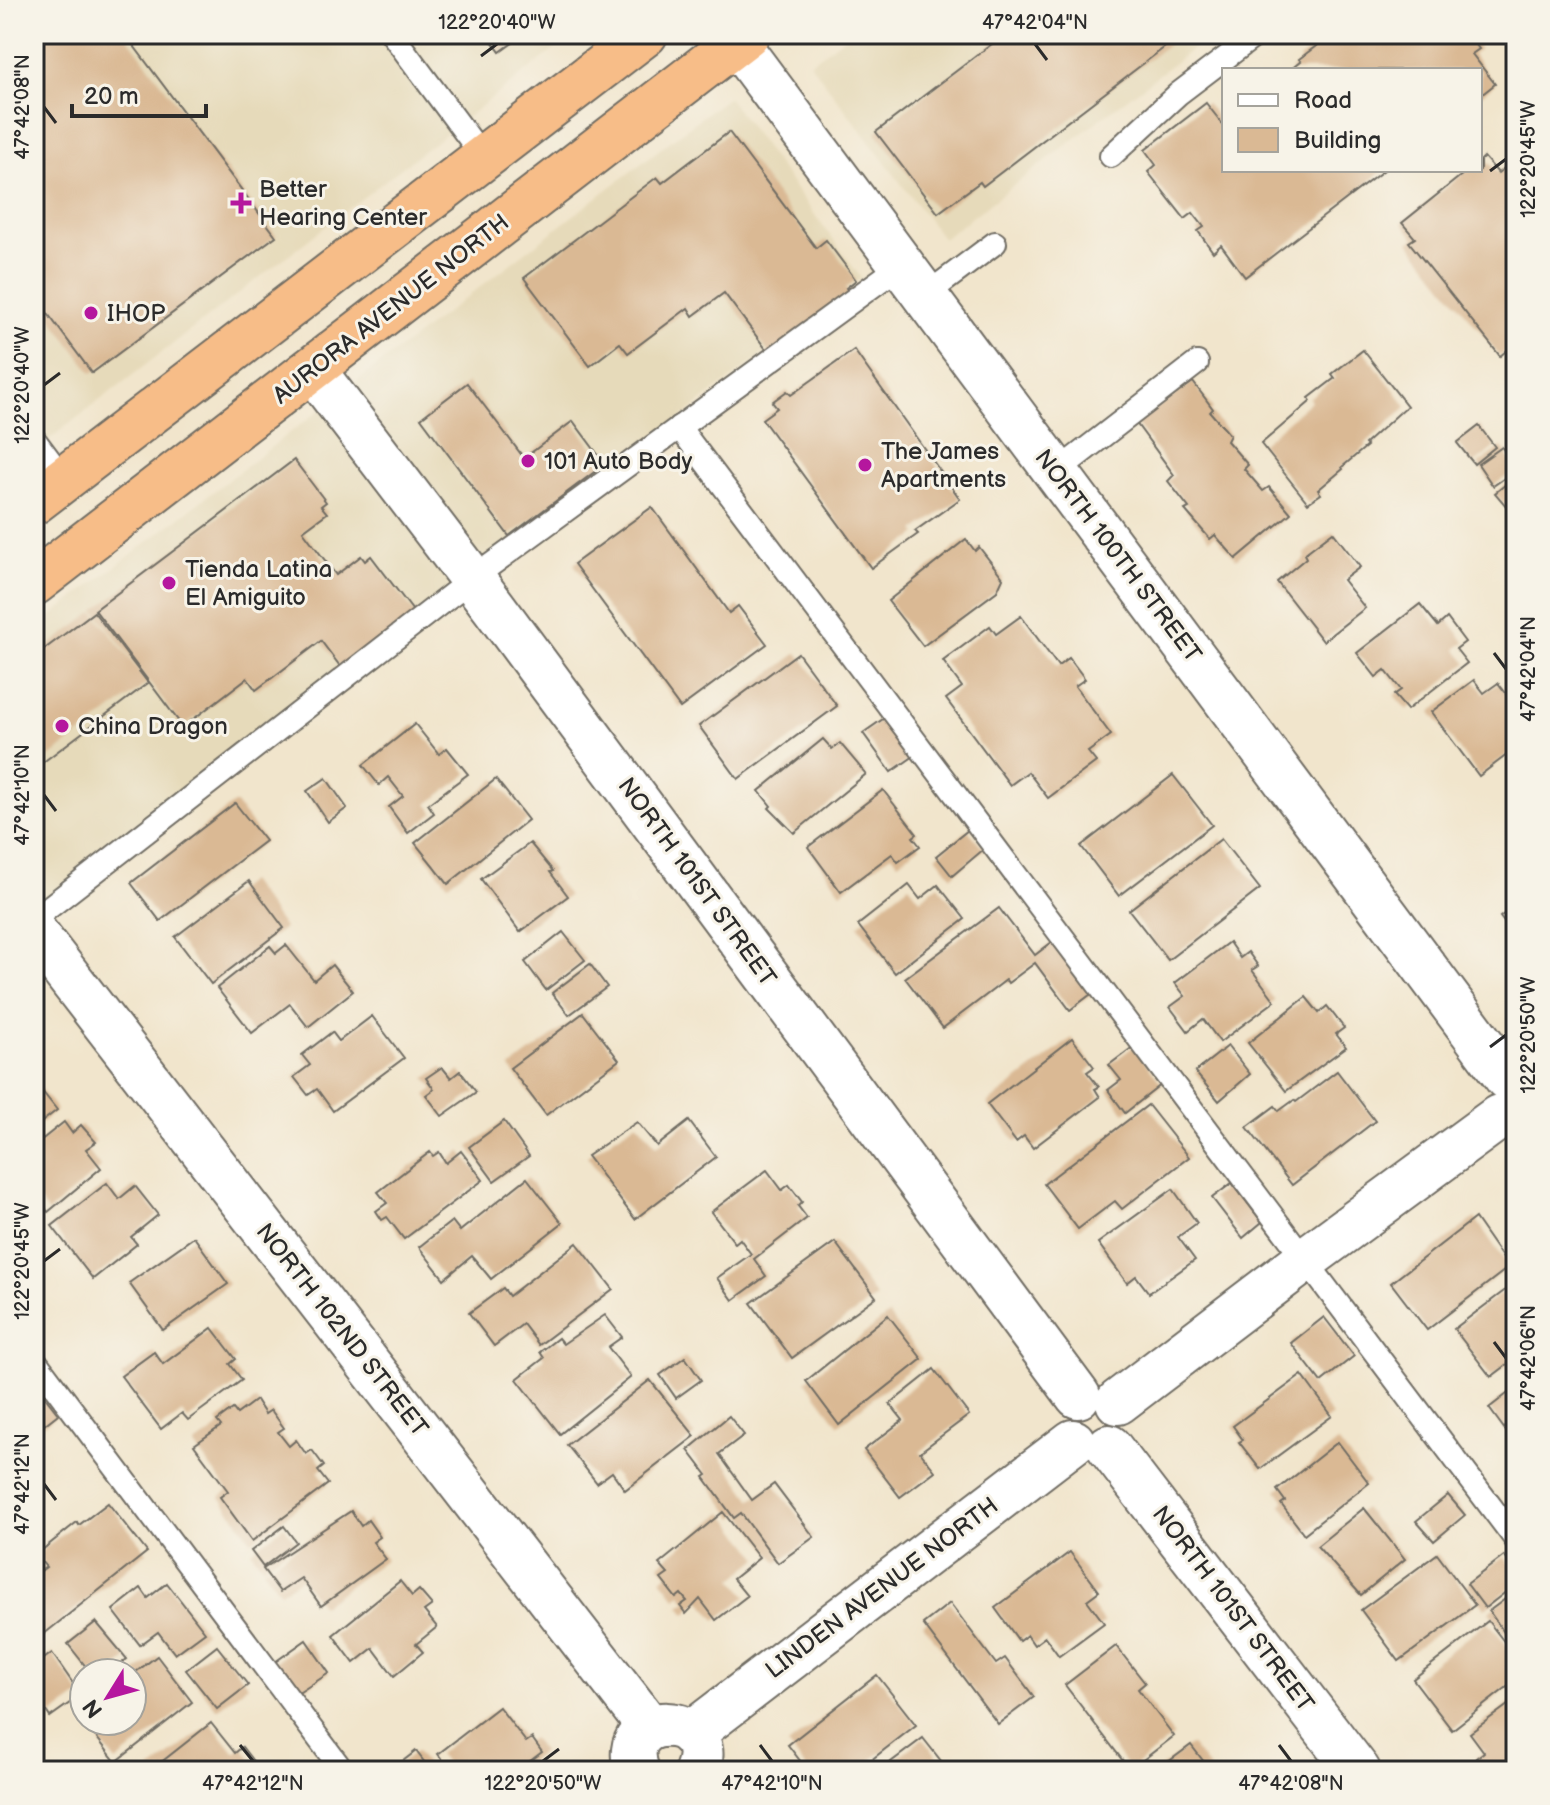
<svg xmlns="http://www.w3.org/2000/svg" width="1550" height="1805" font-family="'Balsamiq Sans',sans-serif">
<style>
.built{fill:#e6daba}
.building{fill:#dab994}
.lines{fill:none;stroke-linecap:round;stroke-linejoin:round}
.service-casing{stroke:#706c63;stroke-width:26}
.minor-casing{stroke:#706c63;stroke-width:48}
.trunk-casing{stroke:#706c63;stroke-width:48}
.service{stroke:#fff;stroke-width:22}
.minor{stroke:#fff;stroke-width:44}
.trunk{stroke:#f7bd88;stroke-width:44}
.ticks{fill:none;stroke:#2b2b2b;stroke-width:3}
.poi-dot{fill:#b5179e;stroke:#f7f3e8;stroke-width:3}
.labels{text-anchor:middle;dominant-baseline:central;stroke-width:6;stroke-linejoin:round;paint-order:stroke}
.poi-label{font-size:24px;fill:#2b2b2b;stroke:#f7f3e8;text-anchor:start}
.street-label{font-size:24px;fill:#2b2b2b;stroke:#f7f3e8}
.neatline{fill:none;stroke:#2b2b2b;stroke-width:3}
.ticks-label{font-size:20px;text-anchor:middle;fill:#2b2b2b}
</style>
<rect width="100%" height="100%" fill="#f7f3e8"/>
<filter id="ink" filterUnits="userSpaceOnUse"><feTurbulence type="fractalNoise" baseFrequency=".0125" numOctaves="2"/><feDisplacementMap in="SourceGraphic" scale="16" xChannelSelector="R" yChannelSelector="G"/><feConvolveMatrix kernelMatrix="1 2 1 2 8 2 1 2 1" color-interpolation-filters="sRGB"/></filter>
<filter id="wash" filterUnits="userSpaceOnUse"><feTurbulence type="fractalNoise" baseFrequency=".006" numOctaves="4" result="noise"/><feDisplacementMap in="SourceGraphic" scale="32" xChannelSelector="R" yChannelSelector="G"/><feGaussianBlur stdDeviation="1.8" result="paint"/><feColorMatrix in="noise" values="0 0 0 0 0 0 0 0 0 0 0 0 0 0 0 0 0 1.4 0 .05"/><feComposite in="paint" operator="in"/></filter>
<g filter="url(#wash)">
<rect width="100%" height="100%" fill="#f1e5cc"/>
<g class="built">
<path d="M34,34H575L34,451Z"/>
<path d="M849,34H1212L943,239L810,63Z"/>
<path d="M728,97L861,278L34,919V629Z"/>
</g>
<g id="blocks">
<g class="building">
<path d="M34,34H125L276,236L92,373L34,295Z"/>
<path d="M487,34H525L500,52Z"/>
<path d="M1005,34H1182L983,186L980,182L938,213L876,132Z"/>
<path d="M1332,34H1468L1479,49L1472,54L1495,84L1480,96V70H1290L1301,61L1299,59Z"/>
<path d="M1206,103L1224,126V170H1384L1245,277L1221,245L1213,252L1198,231L1204,227L1193,213L1185,219L1148,172L1156,165L1145,150Z"/>
<path d="M729,132L816,248L826,240L856,280L846,288L852,296L772,357L724,293L693,316L688,308L628,353L620,343L590,366L524,278L657,177L662,183Z"/>
<path d="M1484,157L1498,173L1507,166L1516,177V343L1500,356L1409,242L1415,238L1402,223L1468,170H1480V161Z"/>
<path d="M854,350L960,499L915,531L918,534L871,568L762,419L777,408L772,402L787,391L791,395Z"/>
<path d="M1363,350L1407,406L1365,444L1367,446L1342,467L1343,469L1318,490L1321,494L1308,503L1261,444L1311,401L1309,398L1335,378L1332,374Z"/>
<path d="M1193,382L1213,409L1210,412L1230,435L1227,441L1248,465L1244,469L1263,491L1269,487L1291,513L1236,559L1215,535L1210,539L1185,510L1189,508L1168,481L1174,475L1136,423Z"/>
<path d="M467,383L524,458L573,421L605,464L509,536L421,418Z"/>
<path d="M1479,426L1495,447L1474,464L1457,443Z"/>
<path d="M1502,447L1516,470L1493,486L1478,464Z"/>
<path d="M294,460L326,502L321,506L327,513L303,531L336,575L361,556L365,561L371,556L419,619L346,674L321,641L256,690L247,678L183,727L95,610Z"/>
<path d="M1516,476V510L1512,513L1495,493Z"/>
<path d="M652,507L729,613L738,606L767,644L680,708L574,564Z"/>
<path d="M1333,532L1360,567L1343,580L1365,608L1323,641L1277,582L1306,558L1304,554Z"/>
<path d="M966,539L975,551L979,547L1003,578L997,591L923,646L888,601Z"/>
<path d="M1420,604L1438,626L1447,618L1465,642L1456,649L1467,663L1407,710L1394,695L1401,690L1385,670L1376,677L1357,653Z"/>
<path d="M94,612L148,683L34,769V657Z"/>
<path d="M1021,616L1058,666L1069,658L1085,679L1075,686L1111,735L1088,752L1096,762L1048,798L1028,772L1010,785L946,699L962,687L943,661L990,626L996,634Z"/>
<path d="M798,653L837,706L738,779L699,726Z"/>
<path d="M1474,680L1484,693L1498,683L1516,706V748L1479,776L1431,712Z"/>
<path d="M886,717L914,756L891,772L863,733Z"/>
<path d="M415,724L439,754L447,748L468,774L428,804L434,813L408,833L389,807L403,796L388,777L379,785L363,765Z"/>
<path d="M823,739L832,749L840,743L866,774L794,833L769,808L771,806L759,791Z"/>
<path d="M1173,775L1212,825L1119,896L1081,846Z"/>
<path d="M326,778L347,808L328,822L307,791Z"/>
<path d="M496,779L528,820L448,884L415,843Z"/>
<path d="M883,790L917,834L913,837L920,846L898,862L892,854L841,892L808,847Z"/>
<path d="M235,803L265,841L160,921L131,883Z"/>
<path d="M968,830L984,849L952,876L936,856Z"/>
<path d="M1221,839L1260,889L1168,960L1129,910Z"/>
<path d="M530,843L553,871L550,872L568,896L520,932L481,879Z"/>
<path d="M249,881L284,928L211,984L175,937Z"/>
<path d="M909,885L920,899L938,885L965,919L895,973L858,925Z"/>
<path d="M1516,905V938L1500,917Z"/>
<path d="M999,908L1035,955L1056,939L1095,991L1070,1010L1035,963L1008,983L1006,980L943,1028L905,978Z"/>
<path d="M563,932L585,960L546,990L525,962Z"/>
<path d="M1229,942L1240,958L1248,952L1258,966L1252,970L1275,1001L1220,1042L1203,1019L1188,1031L1170,1007L1185,996L1175,983Z"/>
<path d="M286,945L314,980L332,965L353,991L308,1027L290,1004L252,1033L217,988L270,946L276,953Z"/>
<path d="M590,964L607,987L569,1015L552,993Z"/>
<path d="M1306,997L1319,1013L1327,1006L1344,1028L1336,1034L1346,1047L1286,1091L1248,1043Z"/>
<path d="M583,1013L619,1060L546,1115L510,1068Z"/>
<path d="M372,1016L404,1058L333,1111L317,1089L308,1095L294,1077L310,1065L302,1055L332,1032L339,1041Z"/>
<path d="M1072,1038L1094,1067L1087,1072L1099,1087L1095,1089L1100,1097L1033,1148L1024,1136L1016,1142L987,1104Z"/>
<path d="M1228,1046L1250,1074L1219,1101L1195,1072Z"/>
<path d="M1133,1047L1162,1084L1125,1113L1108,1090L1121,1080L1109,1065Z"/>
<path d="M442,1067L451,1078L460,1071L476,1092L442,1116L426,1095L434,1089L426,1078Z"/>
<path d="M1337,1071L1375,1121L1292,1185L1247,1127L1275,1106L1279,1111L1294,1100L1296,1102Z"/>
<path d="M34,1081L57,1110L34,1128Z"/>
<path d="M1148,1105L1189,1157L1122,1209L1115,1201L1078,1229L1044,1184Z"/>
<path d="M504,1121L529,1156L494,1181L469,1147Z"/>
<path d="M689,1121L716,1157L635,1219L587,1156L637,1122L657,1146Z"/>
<path d="M64,1122L72,1133L81,1125L96,1142L86,1149L101,1168L48,1212L34,1194V1146Z"/>
<path d="M461,1151L483,1180L404,1239L387,1217L382,1220L376,1211L387,1203L378,1192L430,1152L433,1156L439,1152L446,1163Z"/>
<path d="M767,1170L782,1190L789,1185L802,1202L798,1206L807,1218L754,1259L766,1276L733,1300L717,1278L751,1254L740,1239L735,1243L711,1212Z"/>
<path d="M527,1178L562,1223L491,1279L472,1256L444,1279L419,1247L452,1221L460,1231Z"/>
<path d="M107,1183L119,1199L135,1186L158,1215L131,1237L137,1244L93,1279L52,1226Z"/>
<path d="M1232,1183L1262,1222L1243,1238L1212,1198Z"/>
<path d="M1173,1189L1197,1223L1178,1237L1195,1260L1149,1293L1136,1276L1127,1283L1098,1243Z"/>
<path d="M1475,1218L1509,1267L1427,1330L1391,1283Z"/>
<path d="M194,1237L228,1284L163,1330L129,1283Z"/>
<path d="M835,1242L876,1297L792,1358L751,1303Z"/>
<path d="M577,1243L613,1289L539,1345L523,1324L494,1346L469,1313L503,1288L509,1296Z"/>
<path d="M1516,1282V1358L1491,1377L1454,1329Z"/>
<path d="M605,1315L622,1337L608,1347L631,1377L560,1434L517,1379L544,1358L540,1352L558,1338L563,1344Z"/>
<path d="M888,1315L922,1359L839,1425L806,1381Z"/>
<path d="M1324,1317L1354,1356L1321,1382L1291,1343Z"/>
<path d="M212,1328L236,1359L230,1364L242,1380L188,1420L182,1413L161,1429L121,1376L154,1352L163,1364Z"/>
<path d="M685,1357L701,1380L676,1398L660,1375Z"/>
<path d="M934,1369L969,1415L920,1452L935,1471L900,1497L864,1450L903,1420L890,1404Z"/>
<path d="M1302,1375L1332,1416L1260,1469L1239,1442L1243,1440L1233,1426Z"/>
<path d="M650,1380L695,1436L625,1490L612,1472L597,1483L567,1445Z"/>
<path d="M34,1383L58,1414L34,1433Z"/>
<path d="M1516,1387V1445L1489,1408Z"/>
<path d="M256,1400L265,1414L271,1410L284,1428L278,1432L289,1446L296,1440L306,1454L312,1450L324,1466L318,1471L328,1484L252,1541L220,1497L228,1491L194,1445L221,1426L217,1421L233,1409L237,1414Z"/>
<path d="M729,1416L744,1435L719,1454L752,1500L774,1484L814,1537L778,1563L741,1513L734,1518L704,1477L707,1475L688,1450Z"/>
<path d="M1338,1442L1369,1483L1304,1534L1281,1504L1285,1501L1277,1490Z"/>
<path d="M1448,1495L1465,1515L1434,1541L1416,1521Z"/>
<path d="M108,1503L147,1552L34,1642V1576L46,1567L36,1555L77,1522L79,1525Z"/>
<path d="M1364,1508L1405,1559L1361,1595L1317,1546Z"/>
<path d="M351,1511L361,1526L368,1520L380,1537L373,1542L386,1559L321,1606L301,1578L280,1592L263,1569Z"/>
<path d="M723,1512L759,1558L733,1579L747,1596L716,1620L700,1599L686,1614L680,1606L687,1601L681,1594L676,1598L661,1579L668,1574L659,1564Z"/>
<path d="M284,1526L296,1542L263,1567L251,1551Z"/>
<path d="M1070,1552L1099,1591L1087,1600L1104,1623L1059,1656L1045,1637L1034,1645L1027,1635L1019,1641L995,1608Z"/>
<path d="M1437,1554L1475,1605L1399,1661L1361,1610Z"/>
<path d="M1504,1556L1516,1571V1584L1485,1608L1467,1584Z"/>
<path d="M400,1581L412,1596L419,1590L432,1605L424,1611L437,1627L416,1644L423,1652L394,1676L373,1648L354,1663L333,1635Z"/>
<path d="M167,1583L205,1632L175,1654L158,1632L140,1645L113,1610L141,1588L148,1598Z"/>
<path d="M1516,1591V1628L1506,1635L1489,1611Z"/>
<path d="M950,1603L996,1664L1005,1658L1034,1697L998,1724L923,1624Z"/>
<path d="M1488,1621L1516,1657V1680L1452,1730L1413,1679Z"/>
<path d="M96,1622L127,1659L109,1673H91L68,1644Z"/>
<path d="M306,1640L329,1673L297,1694L275,1662Z"/>
<path d="M217,1646L248,1685L217,1709L186,1670Z"/>
<path d="M1116,1646L1145,1683L1138,1689L1174,1736L1130,1770L1065,1685Z"/>
<path d="M52,1653L81,1695L50,1717L34,1694V1666Z"/>
<path d="M157,1656L192,1702L116,1762L86,1724L87,1721H132V1675Z"/>
<path d="M877,1675L916,1725L857,1771H808L788,1745Z"/>
<path d="M1516,1699V1771H1486L1476,1758L1484,1752L1470,1733Z"/>
<path d="M499,1707L526,1742L532,1738L542,1752L517,1771H451L438,1754Z"/>
<path d="M211,1723L235,1753L242,1747L256,1765L248,1771H150Z"/>
<path d="M923,1738L949,1771H879Z"/>
<path d="M1191,1745L1211,1771H1156Z"/>
<path d="M416,1751L431,1771H390Z"/>
</g>
</g>
</g>
<g filter="url(#ink)">
<use href="#blocks" fill-opacity="0" stroke="#706c63" stroke-width="2"/>
<g class="lines">
<defs>
<g id="service">
<path d="M392,34L484,158"/>
<path d="M1111,156L1178,94L1257,34"/>
<path d="M923,297L995,243"/>
<path d="M679,427L1516,1540"/>
<path d="M34,439L64,479"/>
<path d="M1055,473L1197,363"/>
<path d="M34,919L473,578L900,266"/>
<path d="M34,1359L343,1771"/>
</g>
<g id="minor">
<path d="M730,34L1507,1078"/>
<path d="M313,370L493,606L1078,1396"/>
<path d="M34,932L650,1728"/>
<path d="M1118,1402L1306,1259L1499,1117"/>
<path d="M1109,1447L1358,1771"/>
<path d="M691,1734L1073,1442"/>
<path d="M637,1771C614,1708 721,1711 697,1771"/>
</g>
<g id="trunk">
<path d="M34,502L645,34"/>
<path d="M34,583L747,34"/>
</g>
</defs>
<use href="#service" class="service-casing"/>
<use href="#minor" class="minor-casing"/>
<use href="#trunk" class="trunk-casing"/>
<use href="#service" class="service"/>
<use href="#minor" class="minor"/>
<use href="#trunk" class="trunk"/>
</g>
</g>
<path class="ticks" d="M1035,44L1047,60M481,56L497,44M44,107L56,123M1490,171L1506,159M44,385L60,373M1494,653L1506,669M44,795L56,811M1490,1047L1506,1035M44,1261L60,1249M1494,1342L1506,1358M44,1484L56,1500M240,1745L253,1761M760,1745L772,1761M1279,1745L1291,1761M543,1761L559,1749"/>
<g class="poi-dot">
<path d="M237 191h8v8h8v8h-8v8h-8v-8h-8v-8h8z"/>
<circle cx="91" cy="313" r="8"/>
<circle cx="528" cy="461" r="8"/>
<circle cx="865" cy="465" r="8"/>
<circle cx="169" cy="583" r="8"/>
<circle cx="62" cy="726" r="8"/>
</g>
<g class="labels">
<g class="poi-label">
<text x="259" y="189">Better<tspan x="259" dy="28">Hearing Center</tspan></text>
<text x="107" y="313">IHOP</text>
<text x="881" y="451">The James<tspan x="881" dy="28">Apartments</tspan></text>
<text x="544" y="461">101 Auto Body</text>
<text x="185" y="569">Tienda Latina<tspan x="185" dy="28">El Amiguito</tspan></text>
<text x="78" y="726">China Dragon</text>
</g>
<g class="street-label">
<text transform="translate(391 309) rotate(-38)">AURORA AVENUE NORTH</text>
<text transform="translate(1118 556) rotate(53)">NORTH 100TH STREET</text>
<text transform="translate(697 882) rotate(54)">NORTH 101ST STREET</text>
<text transform="translate(342 1330) rotate(52)">NORTH 102ND STREET</text>
<text transform="translate(882 1588) rotate(-37)">LINDEN AVENUE NORTH</text>
<text transform="translate(1233 1609) rotate(53)">NORTH 101ST STREET</text>
</g>
</g>
<rect width="1550" height="1805" fill="none" stroke="#f7f3e8" stroke-width="88"/>
<rect x="1222" y="68" width="260" height="104" fill="#f7f3e8" stroke="#a5a39c" stroke-width="2"/>
<rect x="1238" y="94" width="40" height="12" fill="#ffffff" stroke="#a5a39c" stroke-width="2"/>
<text x="1294" y="108" font-size="24" fill="#2b2b2b">Road</text>
<rect x="1238" y="128" width="40" height="24" fill="#dab994" stroke="#a5a39c" stroke-width="2"/>
<text x="1294" y="148" font-size="24" fill="#2b2b2b">Building</text>
<g transform="translate(108 1697) rotate(233)"><circle r="38" fill="#f7f3e8" stroke="#a5a39c" stroke-width="2"/>
<path d="M0-6L14 30L0 20L-14 30Z" fill="#b5179e"/>
<text y="-12" font-size="22" font-weight="bold" text-anchor="middle" fill="#2b2b2b">N</text>
</g>
<path d="M72 104v12h134v-12" fill="none" stroke="#2b2b2b" stroke-width="4"/>
<text x="84" y="104" font-size="24" fill="#2b2b2b" stroke="#f7f3e8" stroke-width="6" paint-order="stroke">20 m</text>
<rect x="44" y="44" width="1462" height="1717" class="neatline"/>
<g class="ticks-label">
<text x="497" y="29">122°20'40"W</text>
<text x="1035" y="29">47°42'04"N</text>
<text transform="translate(22 107) rotate(-90)" y="7">47°42'08"N</text>
<text transform="translate(1528 159) rotate(-90)" y="7">122°20'45"W</text>
<text transform="translate(22 385) rotate(-90)" y="7">122°20'40"W</text>
<text transform="translate(1528 669) rotate(-90)" y="7">47°42'04"N</text>
<text transform="translate(22 795) rotate(-90)" y="7">47°42'10"N</text>
<text transform="translate(1528 1035) rotate(-90)" y="7">122°20'50"W</text>
<text transform="translate(22 1261) rotate(-90)" y="7">122°20'45"W</text>
<text transform="translate(1528 1358) rotate(-90)" y="7">47°42'06"N</text>
<text transform="translate(22 1484) rotate(-90)" y="7">47°42'12"N</text>
<text x="253" y="1790">47°42'12"N</text>
<text x="543" y="1790">122°20'50"W</text>
<text x="772" y="1790">47°42'10"N</text>
<text x="1291" y="1790">47°42'08"N</text>
</g>
</svg>
